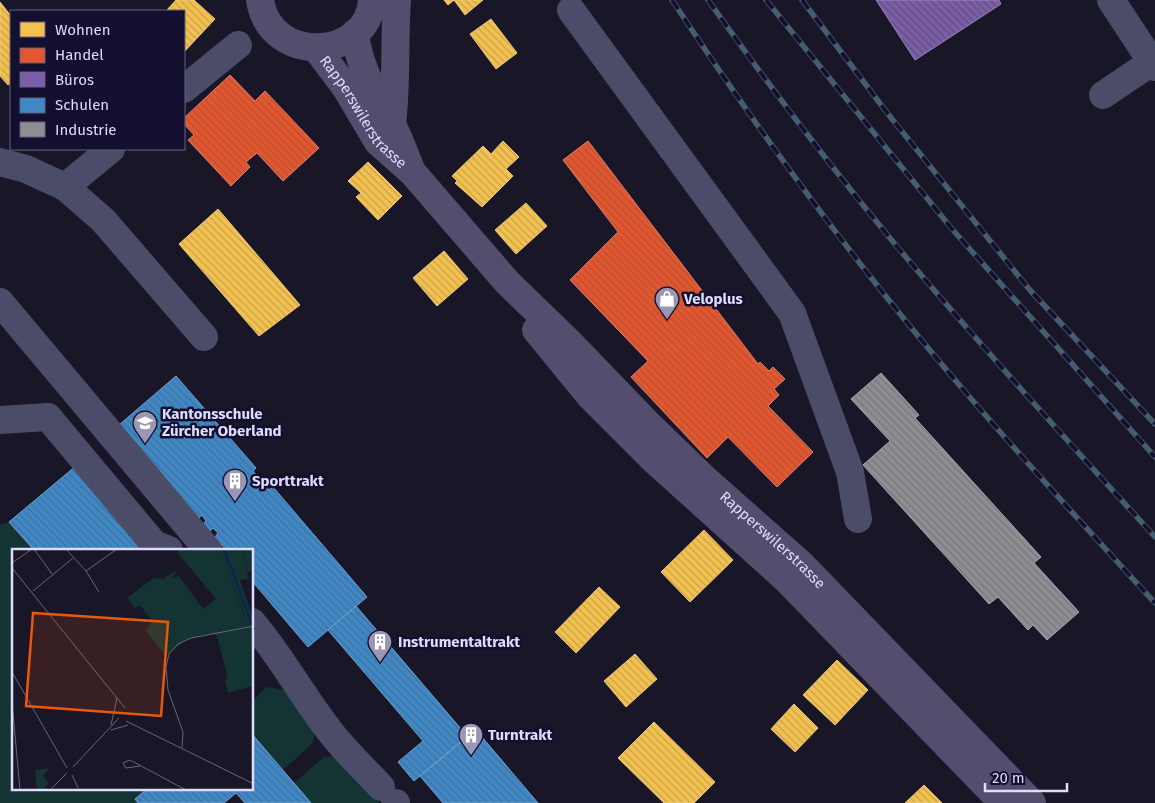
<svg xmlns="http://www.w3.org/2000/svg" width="1155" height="803" font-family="'Fira Sans',sans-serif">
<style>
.grass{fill:#133433}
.homes{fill:url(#homes-back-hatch);stroke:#ecc983}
.shops{fill:url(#shops-back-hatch);stroke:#e27f6d}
.offices{fill:url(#offices-back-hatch);stroke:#9984c1}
.schools{fill:url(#schools-back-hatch);stroke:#6fa2d6}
.industry{fill:url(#industry-back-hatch);stroke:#a5a5b3}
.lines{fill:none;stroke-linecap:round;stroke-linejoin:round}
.minor{stroke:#4b4c68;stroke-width:28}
.major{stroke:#544d6d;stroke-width:28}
.rail-casing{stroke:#455d6f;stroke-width:5.5}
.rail{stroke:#130f2e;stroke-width:4;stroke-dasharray:11;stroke-linecap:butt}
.labels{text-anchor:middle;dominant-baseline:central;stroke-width:5;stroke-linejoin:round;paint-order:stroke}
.street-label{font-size:15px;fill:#deddff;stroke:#130f2e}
.poi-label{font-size:15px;font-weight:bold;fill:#deddff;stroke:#130f2e;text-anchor:start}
.inset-river{fill:none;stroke:#08254d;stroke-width:2.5}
.inset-road{fill:none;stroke:#67667d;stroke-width:1}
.view{fill:#e8590c;fill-opacity:0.15;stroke:#e8590c;stroke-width:2.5}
.inset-edge{fill:none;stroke:#deddff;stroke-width:2.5}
</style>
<defs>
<pattern id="homes-back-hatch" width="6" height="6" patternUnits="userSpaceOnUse" patternTransform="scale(1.25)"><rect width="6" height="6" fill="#f2c14e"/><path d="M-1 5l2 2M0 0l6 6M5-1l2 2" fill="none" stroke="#c6a14e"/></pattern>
<pattern id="shops-back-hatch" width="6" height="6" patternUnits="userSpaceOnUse" patternTransform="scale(1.25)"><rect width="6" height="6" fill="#e4572e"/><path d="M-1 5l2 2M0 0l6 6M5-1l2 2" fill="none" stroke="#b45137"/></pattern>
<pattern id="offices-back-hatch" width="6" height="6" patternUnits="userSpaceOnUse" patternTransform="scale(1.25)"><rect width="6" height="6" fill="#7b5ea7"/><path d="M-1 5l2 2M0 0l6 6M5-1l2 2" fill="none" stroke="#5f507a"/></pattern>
<pattern id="schools-back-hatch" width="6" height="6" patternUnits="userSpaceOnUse" patternTransform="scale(1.25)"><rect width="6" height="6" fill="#3f88c5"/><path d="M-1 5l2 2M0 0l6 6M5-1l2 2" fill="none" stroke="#40709b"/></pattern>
<pattern id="industry-back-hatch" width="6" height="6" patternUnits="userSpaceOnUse" patternTransform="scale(1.25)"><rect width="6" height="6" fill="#8d8d92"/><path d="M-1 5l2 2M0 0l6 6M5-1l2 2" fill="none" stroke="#77767d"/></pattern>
</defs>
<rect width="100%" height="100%" fill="#181627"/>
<g class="grass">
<path d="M9,522L34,550H14V789H147L135,799L138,803H0V524Z"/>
<path d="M267,687L285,690L316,725L313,743L283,770L253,734V700Z"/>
<path d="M342,756L379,803H311L294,783L324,757Z"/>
</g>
<g class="homes">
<path d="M176,0H194L215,19L184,52V11H166Z"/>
<path d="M444,0H483L465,15L454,0L448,5Z"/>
<path d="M0,2L11,16V83L8,85L0,76Z"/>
<path d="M491,19L517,53L496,69L470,34Z"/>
<path d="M503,141L519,157L506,169L513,176L482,207L455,183L457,181L452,176L483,146L491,154Z"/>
<path d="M368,162L402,196L378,220L356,197L361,193L348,181Z"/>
<path d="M526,203L547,226L516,254L495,230Z"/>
<path d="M218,209L300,305L259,336L179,244Z"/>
<path d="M444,251L468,279L437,306L413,278Z"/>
<path d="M704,530L733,560L690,602L661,572Z"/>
<path d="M599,587L620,607L576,653L555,632Z"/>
<path d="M635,654L657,679L626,707L604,681Z"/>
<path d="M837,660L868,690L835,725L803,695Z"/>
<path d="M794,704L818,728L795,752L771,729Z"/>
<path d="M654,722L715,782L694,803H664L618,758Z"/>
<path d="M924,785L942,803H905Z"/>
</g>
<g class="shops">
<path d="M230,75L255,101L265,91L319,148L283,181L257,153L246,162L250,167L231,186L188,140L194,135L184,124V118Z"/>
<path d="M588,141L758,364L760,362L769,371L773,367L785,379L774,389L779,395L768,406L813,452L777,487L728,437L707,458L631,377L648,361L570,280L618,232L563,160Z"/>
</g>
<path class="offices" d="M876,0H999L1001,4L915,60Z"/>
<g class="schools">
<path d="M176,376L256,468L253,471L269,490L273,487L367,597L308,647L252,581V550H226L215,537L218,533L213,528L210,531L203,524L206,521L202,515L199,518L119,425Z"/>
<path d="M77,465L150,550H34L9,522Z"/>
<path d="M356,606L467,736L414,781L398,762L423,741L328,630Z"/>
<path d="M476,730L538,803H443L420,776Z"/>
<path d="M252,734L311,803H245L236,793L224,803H138L135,799L147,789H252Z"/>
</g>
<path class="industry" d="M881,373L919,415L915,418L1041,557L1034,563L1079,612L1047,640L1033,625L1028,630L998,597L989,604L863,465L890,441L851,399Z"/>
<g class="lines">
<g class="minor">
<path d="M1111,0L1155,67"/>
<path d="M571,10L792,313L850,472L858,519"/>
<path d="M184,89L238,45"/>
<path d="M1103,95L1152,62"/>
<path d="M0,162L26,169L65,187L103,220L204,337"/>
<path d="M65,187L111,149"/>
<path d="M0,302L208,550"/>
<path d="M0,420L48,417L154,544L169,550"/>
<path d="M252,622C282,657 303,698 332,734C347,753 365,770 381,787"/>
<path d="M395,803H396"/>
</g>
<g class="major">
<path d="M260,0C270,66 368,60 372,0"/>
<path d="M355,33C359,68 375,93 391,123C399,137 404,152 410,167"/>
<path id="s1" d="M316,48L346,88L378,142L413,173L507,282L569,342L647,423L706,480L802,565L1032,803"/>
<path d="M392,125C397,83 394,42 397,0"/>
<path d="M536,330L589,395L653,459L787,580L1003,803"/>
</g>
<defs>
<g id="rail">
<path d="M672,0C734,94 799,186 869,275C958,389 1057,496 1155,603"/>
<path d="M708,0C767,83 829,165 894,243C978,343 1067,440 1155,537"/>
<path d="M766,0L952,229L1155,457"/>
<path d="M802,0L888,114L1029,289L1155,424"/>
</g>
</defs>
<use href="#rail" class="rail-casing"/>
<use href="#rail" class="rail"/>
</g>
<defs>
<symbol id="shop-pin" viewBox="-11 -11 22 30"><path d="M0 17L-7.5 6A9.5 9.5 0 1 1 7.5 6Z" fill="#9997b3" stroke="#130f2e"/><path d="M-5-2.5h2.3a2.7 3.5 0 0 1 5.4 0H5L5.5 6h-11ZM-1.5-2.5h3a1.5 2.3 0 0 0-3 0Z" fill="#fff"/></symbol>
<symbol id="school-pin" viewBox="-11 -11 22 30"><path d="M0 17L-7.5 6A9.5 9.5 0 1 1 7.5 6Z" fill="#9997b3" stroke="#130f2e"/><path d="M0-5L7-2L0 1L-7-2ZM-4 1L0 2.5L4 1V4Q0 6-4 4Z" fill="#fff"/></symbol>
<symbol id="building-pin" viewBox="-11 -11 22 30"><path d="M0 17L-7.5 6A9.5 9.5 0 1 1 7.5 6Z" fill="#9997b3" stroke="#130f2e"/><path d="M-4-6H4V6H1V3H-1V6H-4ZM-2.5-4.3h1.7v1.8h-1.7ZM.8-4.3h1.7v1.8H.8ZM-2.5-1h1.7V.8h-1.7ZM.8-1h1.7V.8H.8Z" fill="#fff"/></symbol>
</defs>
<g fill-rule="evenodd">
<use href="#shop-pin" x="653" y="285" width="28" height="38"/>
<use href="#school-pin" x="131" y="409" width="28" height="38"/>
<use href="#building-pin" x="221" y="467" width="28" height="38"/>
<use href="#building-pin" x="366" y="628" width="28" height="38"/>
<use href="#building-pin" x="457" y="721" width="28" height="38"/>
</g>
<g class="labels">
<g class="street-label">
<text stroke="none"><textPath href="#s1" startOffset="80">Rapperswilerstrasse</textPath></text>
<text stroke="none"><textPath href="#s1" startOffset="674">Rapperswilerstrasse</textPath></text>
</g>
<g class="poi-label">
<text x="684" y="299">Veloplus</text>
<text x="162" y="414">Kantonsschule<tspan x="162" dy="17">Zürcher Oberland</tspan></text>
<text x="252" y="481">Sporttrakt</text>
<text x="398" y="642">Instrumentaltrakt</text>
<text x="488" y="735">Turntrakt</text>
</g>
</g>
<g transform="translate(12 549)">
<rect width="241" height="241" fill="#181627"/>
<path d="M168,0H209L236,78L241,110V137L216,144L213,131L216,130L205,87L202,85L173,91L157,105L153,106L134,82L140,72L128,56L123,59L115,49L142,29L151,30L163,22L165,24L160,29L167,27L191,60L204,50L165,3ZM231,0H241V21L236,23Z" fill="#133433"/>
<path d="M209,0H231L237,30L228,31L241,69V110L233,67Z" fill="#133433"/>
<path d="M38,219L31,227L37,234L30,241H25L23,221Z" fill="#133433"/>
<path class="inset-river" d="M212,0L242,81"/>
<path class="inset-road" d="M22,0L40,25M54,0L74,22L87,43M0,14L20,0M0,19L113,159M74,22L105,0M21,42L61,9M0,123L55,219M0,153L8,241M114,172L242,235M99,176L105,149M99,181L116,176M170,199L171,183L156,141L154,118L157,105L166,95L179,89L242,77M128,217L114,219L111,214L118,211L174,241M61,218L107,169M60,226L67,241M38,241L55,224"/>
<path class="view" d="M21,64L156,73L149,167L14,157Z"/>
<rect width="241" height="241" class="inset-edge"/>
</g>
<rect x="10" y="10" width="175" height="140" fill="#130f2e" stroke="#646182"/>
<rect x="20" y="22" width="25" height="15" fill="#f2c14e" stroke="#646182"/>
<text x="55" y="35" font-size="15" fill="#deddff">Wohnen</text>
<rect x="20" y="48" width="25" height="15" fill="#e4572e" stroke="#646182"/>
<text x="55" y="60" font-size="15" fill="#deddff">Handel</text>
<rect x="20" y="72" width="25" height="15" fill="#7b5ea7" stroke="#646182"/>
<text x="55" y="85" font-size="15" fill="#deddff">Büros</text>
<rect x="20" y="98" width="25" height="15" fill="#3f88c5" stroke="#646182"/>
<text x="55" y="110" font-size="15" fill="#deddff">Schulen</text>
<rect x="20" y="122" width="25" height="15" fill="#8d8d92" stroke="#646182"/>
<text x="55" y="135" font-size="15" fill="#deddff">Industrie</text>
<path d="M985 783v8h82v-8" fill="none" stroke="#deddff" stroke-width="2.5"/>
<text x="992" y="783" font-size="15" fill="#deddff" stroke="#130f2e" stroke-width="4" paint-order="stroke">20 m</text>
</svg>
